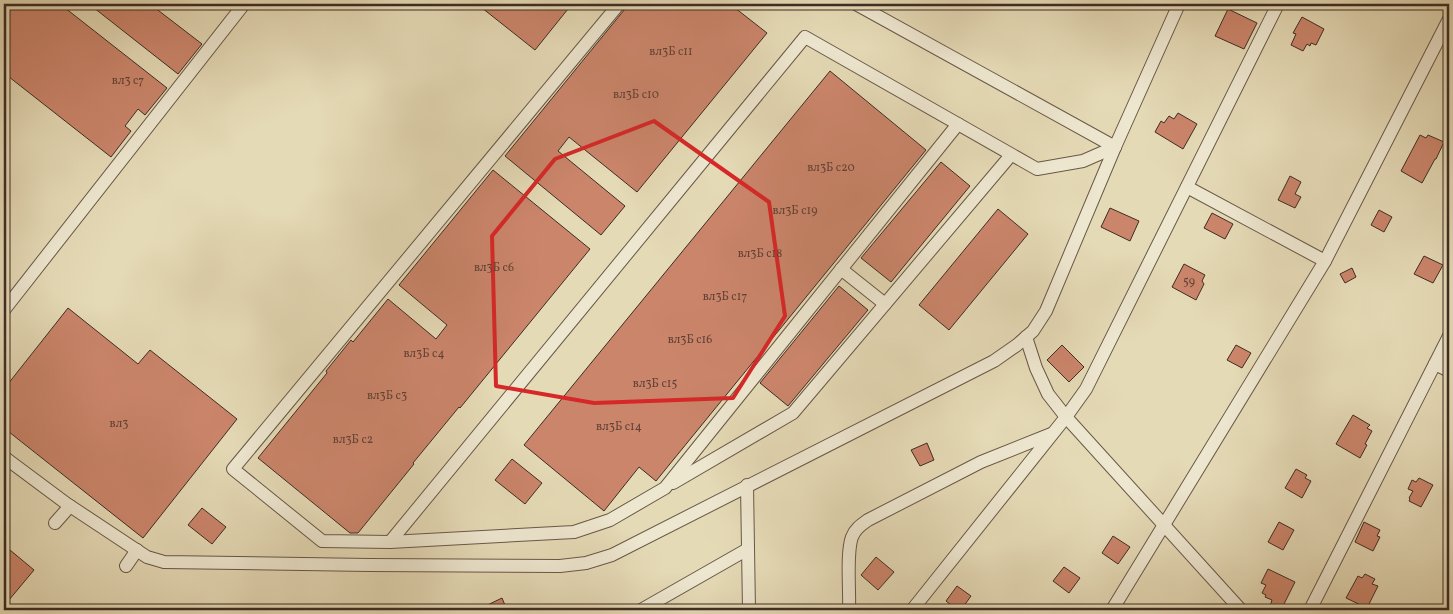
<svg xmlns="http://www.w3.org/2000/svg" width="1453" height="614" font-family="Vollkorn,serif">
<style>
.building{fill:#cb856b;stroke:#3e2c24}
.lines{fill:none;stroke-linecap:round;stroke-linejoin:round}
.minor-casing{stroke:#685848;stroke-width:14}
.minor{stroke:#eee7d0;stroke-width:12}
.marked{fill:none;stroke:#d62828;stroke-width:4;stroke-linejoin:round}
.labels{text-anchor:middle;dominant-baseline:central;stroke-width:5;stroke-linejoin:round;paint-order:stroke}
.number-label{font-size:12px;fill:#614236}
</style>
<rect width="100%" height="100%" fill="#e5dab6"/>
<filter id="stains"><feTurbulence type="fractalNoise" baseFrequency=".004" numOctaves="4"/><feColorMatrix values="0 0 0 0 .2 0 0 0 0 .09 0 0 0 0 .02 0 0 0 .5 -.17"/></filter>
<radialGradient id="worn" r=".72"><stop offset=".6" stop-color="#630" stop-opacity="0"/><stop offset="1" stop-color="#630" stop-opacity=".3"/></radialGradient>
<g class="building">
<path d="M4,4H60L167,88L145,115L138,109L125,126L131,131L111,157L4,73Z"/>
<path d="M89,4H150L202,44L178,74Z"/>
<path d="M477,4H572L535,50Z"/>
<path d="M629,4H730L767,33L637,192L569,137L558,151L625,206L601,235L505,156Z"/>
<path d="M1228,9L1257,23L1244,49L1215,36Z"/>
<path d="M1302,17L1324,29L1316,45L1311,43L1310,46L1307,44L1303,51L1291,45L1296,34L1293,33Z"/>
<path d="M830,71L926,150L656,481L639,467L604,511L524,445Z"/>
<path d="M1178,113L1197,124L1183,149L1155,132L1161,121L1164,123L1169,116L1174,119Z"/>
<path d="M1420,135L1426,138L1428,135L1444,142L1436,159H1435L1422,183L1401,171Z"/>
<path d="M941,162L970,186L891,282L861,258Z"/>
<path d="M493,170L590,249L460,408L459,407L413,463L414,464L358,533H350L258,458L327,373L326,371L351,340L353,342L388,299L436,339L447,325L399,285Z"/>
<path d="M1290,176L1301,182L1295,194L1301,197L1295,208L1278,200Z"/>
<path d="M1110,208L1139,221L1130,241L1101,227Z"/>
<path d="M998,209L1028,234L949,330L919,305Z"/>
<path d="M1379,210L1392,217L1384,232L1371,225Z"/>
<path d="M1212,213L1233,224L1225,239L1204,228Z"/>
<path d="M1424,256L1443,265L1433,283L1414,274Z"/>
<path d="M1184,264L1205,275L1202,281L1204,284L1196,300L1172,287Z"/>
<path d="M1352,268L1356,277L1345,283L1340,274Z"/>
<path d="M839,286L868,310L788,406L760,383Z"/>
<path d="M68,308L138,364L150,350L237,419L143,538L4,428V389Z"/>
<path d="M1062,345L1084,367L1069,382L1047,360Z"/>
<path d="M1236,345L1251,353L1242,368L1227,360Z"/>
<path d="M1353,415L1370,425L1367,428L1372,431L1365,444L1367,445L1360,458L1336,444Z"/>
<path d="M927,443L934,460L920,466L911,450Z"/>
<path d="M512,459L542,483L525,504L495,480Z"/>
<path d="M1296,469L1307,475L1305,478L1311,481L1302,498L1285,488Z"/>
<path d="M1419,478L1433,485L1421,507L1409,501L1410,499L1409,498L1413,491L1408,489L1412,480L1416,482Z"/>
<path d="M202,508L226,527L212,544L188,525Z"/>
<path d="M1279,522L1294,530L1283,550L1268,542Z"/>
<path d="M1364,522L1380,530L1377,536L1380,537L1373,551L1355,542Z"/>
<path d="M1113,536L1130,547L1118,564L1102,553Z"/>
<path d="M4,545L34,570L4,606Z"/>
<path d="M876,557L894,572L878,590L861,575Z"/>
<path d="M1064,567L1080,578L1069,593L1053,581Z"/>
<path d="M1268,569L1295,582L1281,610H1278L1270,606L1272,600L1265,597L1266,595L1262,593L1266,585L1261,583Z"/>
<path d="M1365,574L1375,579L1372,584L1378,586L1367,608L1346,598L1358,576L1362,578Z"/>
<path d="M957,586L971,596L961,610H957L946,601Z"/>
<path d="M502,598L507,610H477Z"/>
</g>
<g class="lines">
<defs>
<g id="minor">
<path d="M619,4L233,469L322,541L390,542L805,37L1037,169L1083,161L1115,147"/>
<path d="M856,4L1115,147"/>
<path d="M1187,187L1325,261"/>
<path d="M841,269L885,304"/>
<path d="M4,310L244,4"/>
<path d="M1026,337L1036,368L1048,394L1066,417L1241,610"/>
<path d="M1435,364L1449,371"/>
<path d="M4,457L67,504L147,557L164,562L369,565L560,566L586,563L612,555L994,361L1017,345L1033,331L1046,311L1115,147L1179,4"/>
<path d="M673,483L793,413L1011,155"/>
<path d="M747,485L749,610"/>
<path d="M55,523L70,506"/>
<path d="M390,542L574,532L610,520L665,488L958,124"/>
<path d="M126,566L137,550"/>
<path d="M641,610L748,549"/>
<path d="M849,610C850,592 846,553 852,537C855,529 861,525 868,520L981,462L1051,434"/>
<path d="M912,610L1066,417L1086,389L1278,4"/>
<path d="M1112,610L1325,261L1449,19"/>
<path d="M1310,610L1449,336"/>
</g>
</defs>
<use href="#minor" class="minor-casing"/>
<use href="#minor" class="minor"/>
</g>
<path class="marked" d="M654,121L769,202L785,316L733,398L594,403L496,386L492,236L555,159Z"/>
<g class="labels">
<g class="number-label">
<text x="671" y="52">вл3Б с11</text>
<text x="128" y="81">вл3 с7</text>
<text x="636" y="95">вл3Б с10</text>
<text x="831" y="168">вл3Б с20</text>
<text x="795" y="211">вл3Б с19</text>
<text x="760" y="254">вл3Б с18</text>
<text x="494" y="268">вл3Б с6</text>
<text x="1189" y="282">59</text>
<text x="725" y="297">вл3Б с17</text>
<text x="690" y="340">вл3Б с16</text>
<text x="424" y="354">вл3Б с4</text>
<text x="655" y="384">вл3Б с15</text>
<text x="387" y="396">вл3Б с3</text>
<text x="119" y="424">вл3</text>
<text x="619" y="427">вл3Б с14</text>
<text x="353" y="440">вл3Б с2</text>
</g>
</g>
<rect width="1453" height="614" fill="none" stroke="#e5dab6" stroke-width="20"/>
<rect x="5" y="5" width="1443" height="604" fill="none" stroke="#3e2c24" stroke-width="2.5"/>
<rect x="10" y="10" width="1433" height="594" fill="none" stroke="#3e2c24"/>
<rect width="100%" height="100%" filter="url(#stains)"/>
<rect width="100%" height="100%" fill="url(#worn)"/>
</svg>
